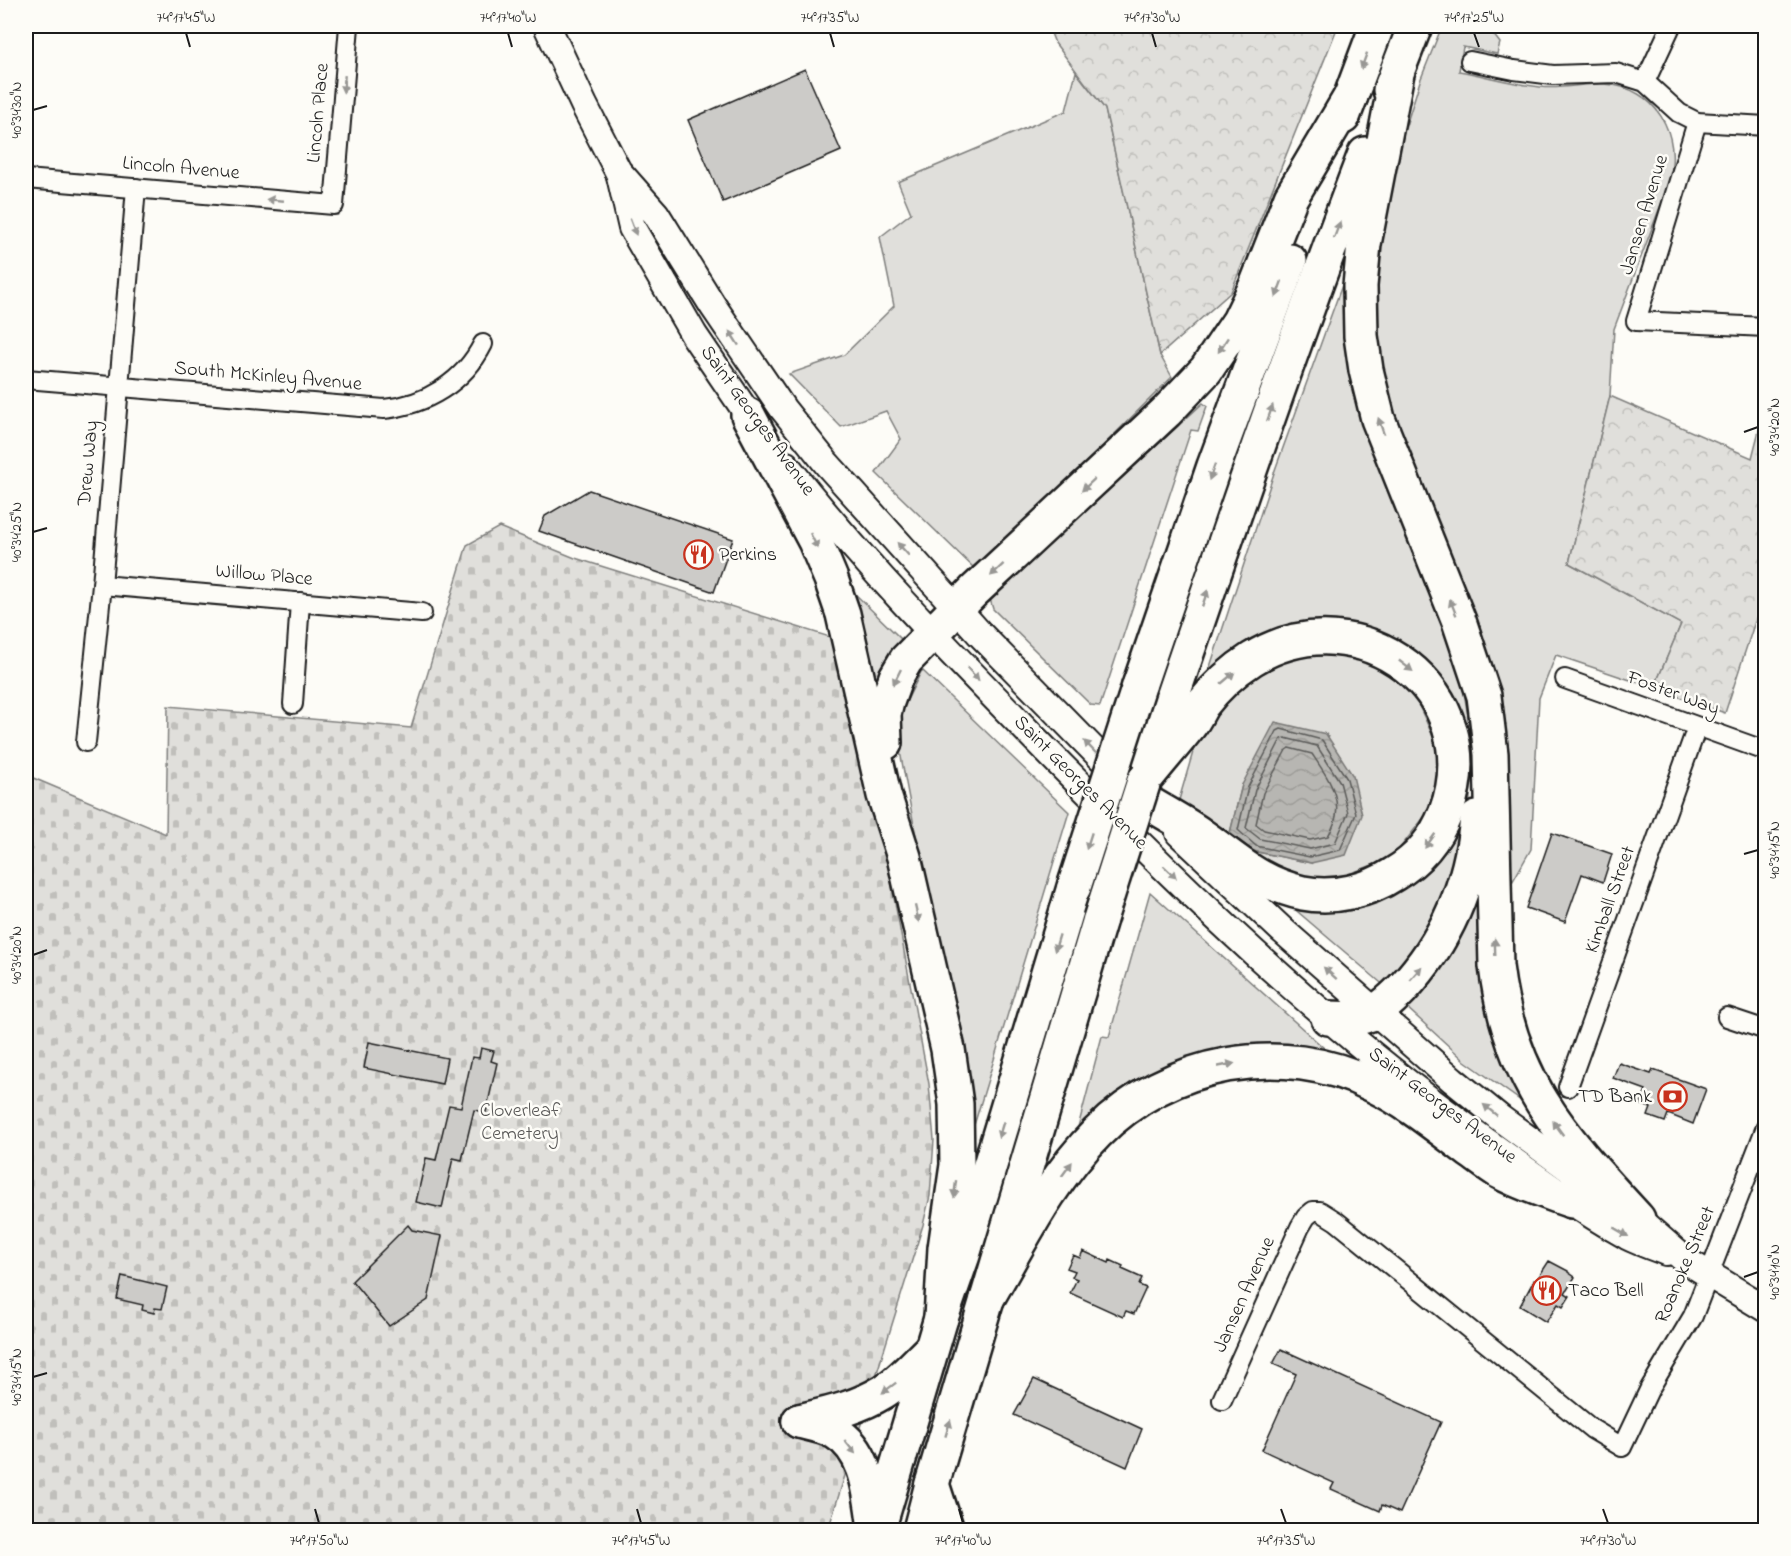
<svg xmlns="http://www.w3.org/2000/svg" width="1791" height="1556" font-family="'Indie Flower',sans-serif">
<style>
.grass{fill:#e0dfdb;stroke:#7e7e7c;stroke-width:1.5}
.forest{fill:url(#forest-crowns);stroke:#7e7e7c;stroke-width:1.5}
.cemetery{fill:url(#cemetery-stones);stroke:#7e7e7c;stroke-width:1.5}
.water{fill:url(#water-waves);stroke:#797876;stroke-width:1.5}
.lines{fill:none;stroke-linecap:round;stroke-linejoin:round}
.shore{stroke:#5a5a58;stroke-width:1.5}
.building{fill:#cccbc8;stroke:#1c1c1c;stroke-width:1.5}
.street-casing{stroke:#1c1c1c;stroke-width:22}
.secondary-casing{stroke:#1c1c1c;stroke-width:30}
.highway-casing{stroke:#1c1c1c;stroke-width:38}
.street{stroke:#fdfcf7;stroke-width:18}
.secondary{stroke:#fdfcf7;stroke-width:26}
.highway{stroke:#fdfcf7;stroke-width:33}
.highway-bridge-casing{stroke:#1c1c1c;stroke-width:38;stroke-linecap:butt}
.highway-bridge{stroke:#fdfcf7;stroke-width:33}
.oneway{fill:#989794}
.ticks{fill:none;stroke:#1c1c1c;stroke-width:2}
.labels{text-anchor:middle;dominant-baseline:central;stroke-width:5;stroke-linejoin:round;paint-order:stroke}
.street-label{font-size:20px;fill:#1c1c1c;stroke:#fdfcf7}
.poi-label{font-size:20px;fill:#1c1c1c;stroke:#fdfcf7;text-anchor:start}
.park-label{font-size:20px;fill:#575655;stroke:#fdfcf7}
.neatline{fill:none;stroke:#1c1c1c;stroke-width:2}
.ticks-label{font-size:15px;text-anchor:middle;fill:#1c1c1c}
</style>
<defs>
<pattern id="forest-crowns" width="20" height="18" patternUnits="userSpaceOnUse" patternTransform="scale(1.5)"><rect width="20" height="18" fill="#e0dfdb"/><path d="M2 6a3 3 0 1 1 6 0M12 15a3 3 0 1 1 6 0" fill="none" stroke="#c0bfbb"/></pattern>
<pattern id="cemetery-stones" width="16" height="16" patternUnits="userSpaceOnUse" patternTransform="scale(1.5)"><rect width="16" height="16" fill="#e0dfdb"/><path d="M2 7V4a2 2 0 0 1 4 0v3zM10 15v-3a2 2 0 0 1 4 0v3z" fill="#c0bfbb"/></pattern>
<pattern id="water-waves" width="16" height="10" patternUnits="userSpaceOnUse" patternTransform="scale(1.5)"><rect width="16" height="10" fill="#b7b6b2"/><path d="M0 5q4-4 8 0t8 0" fill="none" stroke="#9d9c98"/></pattern>
</defs>
<rect width="100%" height="100%" fill="#fdfcf7"/>
<filter id="ink" filterUnits="userSpaceOnUse"><feTurbulence type="fractalNoise" baseFrequency=".0167" numOctaves="2"/><feDisplacementMap in="SourceGraphic" scale="12" xChannelSelector="R" yChannelSelector="G"/><feConvolveMatrix kernelMatrix="1 2 1 2 8 2 1 2 1" color-interpolation-filters="sRGB"/></filter>
<g filter="url(#ink)">
<g class="grass">
<path d="M1442,26H1487L1500,43L1497,54L1463,47L1459,71C1486,76 1513,84 1540,87C1562,90 1583,83 1604,84C1657,87 1682,135 1669,183L1614,329L1610,396L1569,563L1681,624L1654,688L1556,655L1539,698L1531,849L1510,886L1485,654L1383,399L1367,313L1378,215L1420,81Z"/>
<path d="M1076,72L1105,109L1160,355L1172,377L1014,534L974,568L876,473L901,439L886,411L841,427L789,374L844,355L894,306L880,237L911,213L898,182L1066,111Z"/>
<path d="M1350,263V337L1459,663L1473,746L1469,814L1441,915L1387,988L1291,906L1378,894L1463,767L1373,636L1206,679L1275,470Z"/>
<path d="M1203,403L1207,406L1198,431L1191,430L1100,706L1091,705L993,609L990,599Z"/>
<path d="M847,586L902,640L873,697Z"/>
<path d="M1312,649L1372,657L1409,684L1441,754L1432,807L1393,857L1326,883L1250,857L1253,851L1311,863L1242,785L1230,833L1179,800L1200,728L1257,667Z"/>
<path d="M922,670L1069,812L972,1132L896,730L899,711L907,700Z"/>
<path d="M1483,848L1524,1103L1465,1061L1404,1005Z"/>
<path d="M1150,892L1333,1056L1270,1051L1077,1131L1102,1036L1109,1037Z"/>
</g>
<g class="forest">
<path d="M1048,26H1338L1231,292L1160,355L1105,109L1055,43Z"/>
<path d="M1610,396L1752,458L1765,407V591L1725,713L1654,688L1681,624L1569,563Z"/>
</g>
<path class="cemetery" d="M499,527L575,558L846,642L929,1084L934,1140L930,1196L923,1225L828,1530H26V775L166,834L168,706L411,728L467,545Z"/>
<path class="water" d="M1275,722L1326,734L1353,776L1362,815L1346,855L1311,863L1253,851L1230,833L1242,785Z"/>
<g class="lines">
<g class="shore">
<path d="M1281,729L1322,740L1347,779L1356,814L1340,850L1310,857L1256,846L1238,830L1248,787L1277,731Z"/>
<path d="M1285,738L1317,746L1340,782L1348,813L1335,843L1310,849L1260,839L1246,828L1255,790L1281,739Z"/>
<path d="M1289,748L1312,754C1330,781 1348,805 1328,836L1310,840L1264,830L1256,824L1263,793L1286,750Z"/>
</g>
</g>
<g class="building">
<path d="M805,69L841,151L723,202L688,120Z"/>
<path d="M589,490L733,539L714,592L539,531L545,516Z"/>
<path d="M1552,833L1612,854L1603,882L1582,874L1565,922L1526,908Z"/>
<path d="M369,1042L447,1058L442,1084L364,1068Z"/>
<path d="M481,1048L494,1051L491,1061L497,1063L486,1112L474,1110L462,1160L453,1158L442,1208L416,1202L426,1158L436,1160L449,1105L461,1107L472,1057L479,1058Z"/>
<path d="M1619,1063L1651,1074L1653,1070L1706,1089L1693,1124L1668,1114L1665,1122L1648,1116L1651,1108L1640,1104L1646,1090L1613,1078Z"/>
<path d="M408,1225L412,1230L442,1236L428,1300L389,1326L352,1281Z"/>
<path d="M1083,1251L1109,1263L1110,1260L1123,1266L1122,1269L1142,1278L1139,1285L1146,1288L1134,1314L1126,1311L1123,1317L1070,1293L1077,1279L1072,1277L1075,1271L1067,1268L1073,1255L1080,1258Z"/>
<path d="M1549,1261L1568,1271V1272L1575,1277L1565,1293L1570,1296L1563,1307L1558,1304L1546,1322L1520,1306L1534,1280L1536,1281Z"/>
<path d="M122,1276L167,1287L162,1309L155,1308L154,1313L142,1310L143,1305L117,1299Z"/>
<path d="M1281,1349L1441,1422L1400,1513L1382,1505L1380,1511L1331,1489L1334,1483L1262,1450L1296,1374L1273,1364Z"/>
<path d="M1034,1379L1142,1429L1127,1467L1014,1415Z"/>
</g>
<g class="lines">
<defs>
<g id="street">
<path d="M1470,61L1514,70L1553,75L1616,73L1645,82L1679,113L1697,122L1766,126"/>
<path d="M1645,82L1671,26"/>
<path d="M1697,122L1636,321L1766,327"/>
<path d="M26,179L334,205L349,26"/>
<path d="M26,379L384,409C426,405 464,382 483,344"/>
<path d="M102,585L422,613"/>
<path d="M1565,679L1766,751"/>
<path d="M293,704L300,602"/>
<path d="M86,742L102,585L136,188"/>
<path d="M1727,1017L1766,1030"/>
<path d="M1568,1087L1697,727"/>
<path d="M1222,1400L1300,1227L1306,1217L1313,1211H1320L1336,1221L1592,1429L1622,1447L1650,1388L1693,1316L1766,1127"/>
</g>
<g id="secondary">
<path d="M547,26L584,105L618,171L656,214L713,306L783,409L827,464L980,634L1124,781"/>
<path d="M620,176L632,228L694,335L758,429"/>
<path d="M786,465C864,565 954,656 1043,747C1181,887 1323,1026 1483,1139C1530,1173 1577,1208 1627,1236C1639,1242 1653,1247 1666,1252"/>
<path d="M1179,833L1282,930L1453,1080L1501,1119L1638,1219L1685,1260L1766,1309"/>
</g>
<g id="highway">
<path d="M1398,68L1364,244L1360,286L1361,336L1366,370L1378,419L1459,621L1484,696L1491,754L1496,966C1510,1082 1563,1137 1638,1219"/>
<path d="M1390,90L1415,26"/>
<path d="M1343,117L1377,26"/>
<path d="M748,415L815,541L831,579L843,614L884,795L904,857L948,1049L956,1104L957,1165L945,1248L941,1318"/>
<path d="M1139,686L1214,466L1290,261"/>
<path d="M885,743L884,714L887,702L896,677L906,660L974,591L1166,412L1206,370L1239,321L1256,286L1291,197L1351,96"/>
<path d="M1150,762C1219,559 1288,355 1365,154"/>
<path d="M1144,781C1159,762 1175,744 1190,725C1195,719 1198,712 1202,705C1216,687 1233,671 1252,659C1360,593 1490,692 1446,812C1436,838 1418,860 1394,874C1368,891 1334,899 1303,893C1258,883 1237,860 1201,835C1184,823 1165,813 1147,802"/>
<path d="M1328,1018C1340,1018 1353,1020 1365,1016C1379,1012 1392,999 1402,989C1447,941 1471,883 1477,818"/>
<path d="M987,1299C1020,1243 1050,1180 1097,1133C1168,1061 1282,1039 1373,1085C1408,1102 1439,1128 1470,1151C1480,1158 1490,1166 1500,1172C1522,1184 1548,1192 1571,1201"/>
<path d="M799,1421C828,1414 857,1408 883,1392C901,1381 916,1363 931,1349"/>
<path d="M799,1421C811,1424 824,1426 835,1432C868,1451 870,1495 875,1528"/>
<path d="M932,1484L947,1530"/>
<path d="M878,1530L941,1318L963,1255L1074,887"/>
<path d="M920,1530L932,1484L1100,919"/>
</g>
</defs>
<use href="#street" class="street-casing"/>
<use href="#secondary" class="secondary-casing"/>
<use href="#highway" class="highway-casing"/>
<use href="#street" class="street"/>
<use href="#secondary" class="secondary"/>
<use href="#highway" class="highway"/>
<defs>
<g id="highway-bridge">
<path d="M1074,887L1139,686"/>
<path d="M1100,919L1144,781"/>
</g>
</defs>
<use href="#highway-bridge" class="highway-bridge-casing"/>
<use href="#highway-bridge" class="highway-bridge"/>
</g>
<defs><path id="oneway-solid" d="M-6-.8H1V-3.2L6.5 0L1 3.2V.8H-6Z" transform="scale(1.5)"/></defs>
<g class="oneway">
<use href="#oneway-solid" transform="translate(1364 61) rotate(110)"/>
<use href="#oneway-solid" transform="translate(344 84) rotate(95)"/>
<use href="#oneway-solid" transform="translate(275 200) rotate(-175)"/>
<use href="#oneway-solid" transform="translate(633 227) rotate(69)"/>
<use href="#oneway-solid" transform="translate(1337 230) rotate(-70)"/>
<use href="#oneway-solid" transform="translate(1279 289) rotate(110)"/>
<use href="#oneway-solid" transform="translate(734 338) rotate(-123)"/>
<use href="#oneway-solid" transform="translate(1223 345) rotate(123)"/>
<use href="#oneway-solid" transform="translate(1270 413) rotate(-71)"/>
<use href="#oneway-solid" transform="translate(1381 426) rotate(-109)"/>
<use href="#oneway-solid" transform="translate(1212 472) rotate(110)"/>
<use href="#oneway-solid" transform="translate(1088 485) rotate(137)"/>
<use href="#oneway-solid" transform="translate(814 541) rotate(64)"/>
<use href="#oneway-solid" transform="translate(903 549) rotate(-132)"/>
<use href="#oneway-solid" transform="translate(997 570) rotate(137)"/>
<use href="#oneway-solid" transform="translate(1205 598) rotate(-71)"/>
<use href="#oneway-solid" transform="translate(1453 607) rotate(-112)"/>
<use href="#oneway-solid" transform="translate(1406 666) rotate(38)"/>
<use href="#oneway-solid" transform="translate(973 674) rotate(47)"/>
<use href="#oneway-solid" transform="translate(897 677) rotate(116)"/>
<use href="#oneway-solid" transform="translate(1228 678) rotate(-40)"/>
<use href="#oneway-solid" transform="translate(1090 747) rotate(-134)"/>
<use href="#oneway-solid" transform="translate(1089 841) rotate(108)"/>
<use href="#oneway-solid" transform="translate(1430 841) rotate(126)"/>
<use href="#oneway-solid" transform="translate(1170 872) rotate(44)"/>
<use href="#oneway-solid" transform="translate(917 914) rotate(77)"/>
<use href="#oneway-solid" transform="translate(1057 943) rotate(107)"/>
<use href="#oneway-solid" transform="translate(1495 947) rotate(-92)"/>
<use href="#oneway-solid" transform="translate(1330 973) rotate(-138)"/>
<use href="#oneway-solid" transform="translate(1416 973) rotate(-49)"/>
<use href="#oneway-solid" transform="translate(1226 1065) rotate(-11)"/>
<use href="#oneway-solid" transform="translate(1490 1110) rotate(-141)"/>
<use href="#oneway-solid" transform="translate(1558 1128) rotate(-126)"/>
<use href="#oneway-solid" transform="translate(1001 1130) rotate(107)"/>
<use href="#oneway-solid" transform="translate(1067 1169) rotate(-54)"/>
<use href="#oneway-solid" transform="translate(955 1189) rotate(97)"/>
<use href="#oneway-solid" transform="translate(1621 1232) rotate(31)"/>
<use href="#oneway-solid" transform="translate(889 1388) rotate(143)"/>
<use href="#oneway-solid" transform="translate(948 1428) rotate(-73)"/>
<use href="#oneway-solid" transform="translate(850 1447) rotate(51)"/>
</g>
</g>
<path class="ticks" d="M186,33L190,47M508,33L512,47M830,33L834,47M1152,33L1156,47M1474,33L1479,47M33,110L47,106M1744,432L1758,427M33,532L47,528M1744,854L1758,850M33,955L47,950M1744,1277L1758,1272M33,1377L47,1373M315,1509L319,1523M637,1509L641,1523M959,1509L963,1523M1281,1509L1286,1523M1603,1509L1608,1523"/>
<defs>
<symbol id="restaurant-ring" viewBox="-11 -11 22 22"><circle r="9.5" fill="#fdfcf7" stroke="#c8321e" stroke-width="1.5"/><path d="M-5-6h1v4h1v-4h1v4h1v-4h1v5L-1.5 .5V6h-2V.5L-5-1ZM5-6V6H3V1.5H1.5Q1.5-4 5-6Z" fill="#c8321e"/></symbol>
<symbol id="bank-ring" viewBox="-11 -11 22 22"><circle r="9.5" fill="#fdfcf7" stroke="#c8321e" stroke-width="1.5"/><path d="M-6-4H6V4H-6ZM0-2.3a2.3 2.3 0 1 0 0 4.6a2.3 2.3 0 1 0 0-4.6Z" fill="#c8321e"/></symbol>
</defs>
<g fill-rule="evenodd">
<use href="#restaurant-ring" x="682" y="538" width="33" height="33"/>
<use href="#bank-ring" x="1656" y="1080" width="33" height="33"/>
<use href="#restaurant-ring" x="1530" y="1274" width="33" height="33"/>
</g>
<g class="labels">
<g class="street-label">
<text transform="translate(319 113) rotate(-85)">Lincoln Place</text>
<text transform="translate(181 169) rotate(5)">Lincoln Avenue</text>
<text transform="translate(1645 215) rotate(-73)">Jansen Avenue</text>
<text transform="translate(268 377) rotate(5)">South McKinley Avenue</text>
<text transform="translate(757 421) rotate(54)">Saint Georges Avenue</text>
<text transform="translate(89 463) rotate(-85)">Drew Way</text>
<text transform="translate(264 576) rotate(5)">Willow Place</text>
<text transform="translate(1673 694) rotate(20)">Foster Way</text>
<text transform="translate(1080 783) rotate(45)">Saint Georges Avenue</text>
<text transform="translate(1611 900) rotate(-70)">Kimball Street</text>
<text transform="translate(1442 1106) rotate(37)">Saint Georges Avenue</text>
<text transform="translate(1686 1265) rotate(-67)">Roanoke Street</text>
<text transform="translate(1245 1295) rotate(-66)">Jansen Avenue</text>
</g>
<g class="poi-label">
<text x="719" y="555">Perkins</text>
<text x="1652" y="1097" text-anchor="end">TD Bank</text>
<text x="1568" y="1291">Taco Bell</text>
</g>
<g class="park-label">
<text x="520" y="1111">Cloverleaf<tspan x="520" dy="23">Cemetery</tspan></text>
</g>
</g>
<rect width="1791" height="1556" fill="none" stroke="#fdfcf7" stroke-width="66"/>
<rect x="33" y="33" width="1725" height="1490" class="neatline"/>
<g class="ticks-label">
<text x="186" y="22">74°17'45"W</text>
<text x="508" y="22">74°17'40"W</text>
<text x="830" y="22">74°17'35"W</text>
<text x="1152" y="22">74°17'30"W</text>
<text x="1474" y="22">74°17'25"W</text>
<text transform="translate(16 110) rotate(-90)" y="5">40°34'30"N</text>
<text transform="translate(1774 427) rotate(-90)" y="5">40°34'20"N</text>
<text transform="translate(16 532) rotate(-90)" y="5">40°34'25"N</text>
<text transform="translate(1774 850) rotate(-90)" y="5">40°34'15"N</text>
<text transform="translate(16 955) rotate(-90)" y="5">40°34'20"N</text>
<text transform="translate(1774 1272) rotate(-90)" y="5">40°34'10"N</text>
<text transform="translate(16 1377) rotate(-90)" y="5">40°34'15"N</text>
<text x="319" y="1545">74°17'50"W</text>
<text x="641" y="1545">74°17'45"W</text>
<text x="963" y="1545">74°17'40"W</text>
<text x="1286" y="1545">74°17'35"W</text>
<text x="1608" y="1545">74°17'30"W</text>
</g>
</svg>
